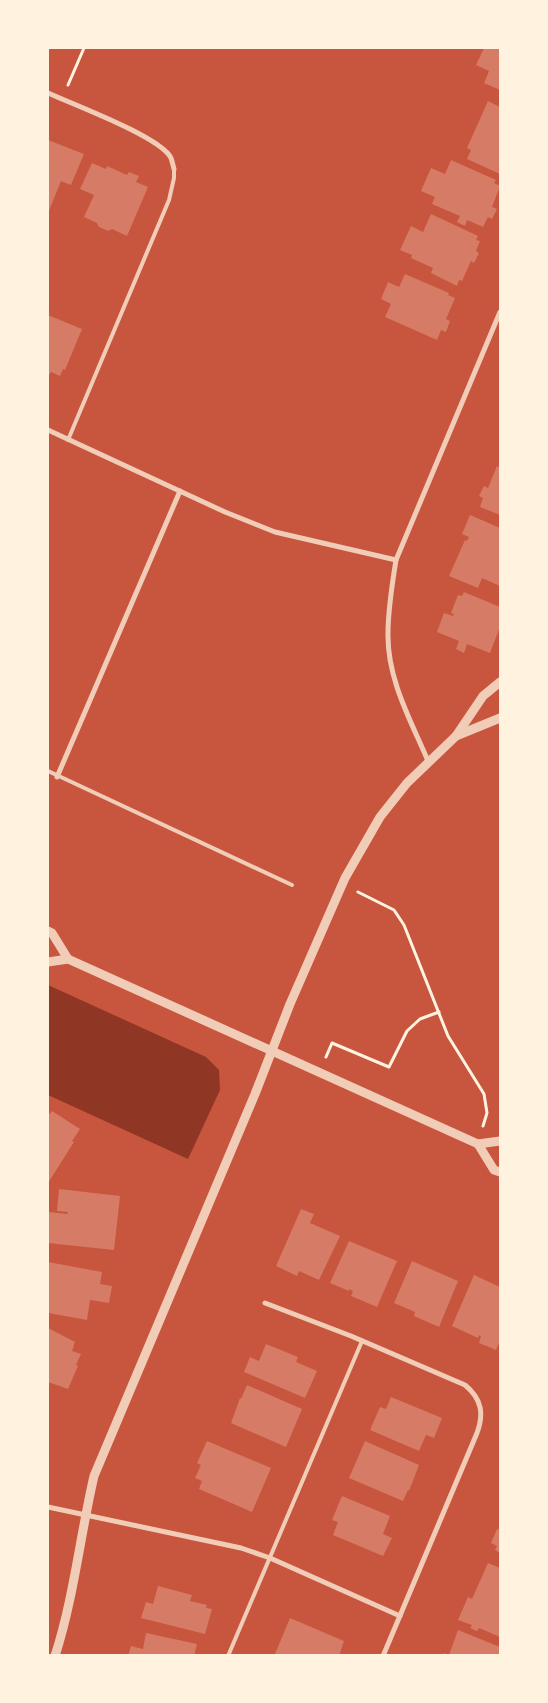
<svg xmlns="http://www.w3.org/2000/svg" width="548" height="1703" font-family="'IBM Plex Serif',serif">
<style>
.water{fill:#8f3625}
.building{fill:#d67c66}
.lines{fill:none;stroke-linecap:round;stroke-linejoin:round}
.path{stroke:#fff3e0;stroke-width:3}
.service{stroke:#f1ccb7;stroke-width:4}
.minor{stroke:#f1ccb7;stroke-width:5}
.tertiary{stroke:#f1ccb7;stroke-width:9}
</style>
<rect width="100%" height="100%" fill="#c8553d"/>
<path class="water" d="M48,985L206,1057L219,1070L220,1090L188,1159L48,1095Z"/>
<g class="building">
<path d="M484,48H495L499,49L500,48V90L484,83L489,71L476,65Z"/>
<path d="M488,101L500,107V174L467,159L471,150L467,148Z"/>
<path d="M48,140L84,154L71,185L61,181L48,213Z"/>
<path d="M451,160L496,180L494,183L500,186L492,207L497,209L492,219L488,217L483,227L467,220L465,226L457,222L460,216L432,204L435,197L421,191L431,168L445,174Z"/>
<path d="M92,163L106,169L107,166L127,175L129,172L139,176L136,182L148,187L127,236L112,229L108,231L99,227L97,223L84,217L94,195L80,189Z"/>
<path d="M431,214L478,236L476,240L480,241L476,251L479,253L474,263L471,261L462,281L459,280L457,286L431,273L433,268L411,258L412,255L400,250L411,226L423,232Z"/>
<path d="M405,274L449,293L448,295L455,298L446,319L450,321L446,332L441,330L437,340L385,317L391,304L381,299L388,282L399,287Z"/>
<path d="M48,315L82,329L65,370L63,369L60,376L51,372L49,375L48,374Z"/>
<path d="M500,464V515L480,507L483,498L479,496L484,486L488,488L497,466L499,467Z"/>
<path d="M470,515L500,528V586L482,578L478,588L449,576L465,540L467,541L469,537L462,534Z"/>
<path d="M464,592L500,607V627L490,653L467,644L464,653L456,649L459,641L437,632L444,613L453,616L454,614L451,613L458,595L462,596Z"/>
<path d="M52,1111L80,1129L72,1141L74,1142L48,1183V1116Z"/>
<path d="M59,1189L120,1196L114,1250L48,1243V1212L67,1214L68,1212L57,1211Z"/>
<path d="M301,1209L314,1214L310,1223L340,1236L319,1280L299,1271L297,1276L276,1266Z"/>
<path d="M349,1241L397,1261L377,1307L351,1296L353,1291L349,1289V1291L330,1283Z"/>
<path d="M412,1261L458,1281L439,1327L414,1316L415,1312L394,1303Z"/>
<path d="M48,1262L102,1272L100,1284L112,1286L109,1303L90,1300L87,1320L48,1313Z"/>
<path d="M474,1275L500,1287V1340L496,1350L479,1343L481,1336L479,1335L478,1338L452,1326Z"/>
<path d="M48,1328L75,1342L72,1351L81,1354L76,1365L78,1366L68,1389L48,1382Z"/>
<path d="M266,1344L298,1357L296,1362L317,1371L305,1398L244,1372L250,1357L259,1361Z"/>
<path d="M247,1385L302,1409L286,1447L231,1423L240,1398L241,1399Z"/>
<path d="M391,1397L442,1418L434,1438L426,1435L419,1451L370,1430L380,1407L386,1409Z"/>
<path d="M207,1441L271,1468L252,1512L199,1489L202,1481L195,1478L201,1465L197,1463Z"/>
<path d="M365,1441L419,1465L409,1491L408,1490L403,1501L349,1478Z"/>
<path d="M342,1496L390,1516L383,1534L392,1538L383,1556L333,1535L338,1522L332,1520Z"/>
<path d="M497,1529L500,1530V1553L495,1550L497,1546L491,1543Z"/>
<path d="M488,1563L500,1568V1637L479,1628L477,1631L470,1628L472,1625L458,1620L468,1597L472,1599Z"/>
<path d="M158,1586L192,1595L190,1601L207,1605L206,1608L212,1609L205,1634L141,1618L146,1602L153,1604Z"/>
<path d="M290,1618L344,1641L339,1656L275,1654Z"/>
<path d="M458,1630L500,1647V1656H443L444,1653L449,1655Z"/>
<path d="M146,1633L197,1644L194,1656H128L131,1646L143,1649Z"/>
</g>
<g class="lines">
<g class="path">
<path d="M68,85L84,48"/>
<path d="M358,892L394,910L404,925L448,1036L484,1094L487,1113L483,1126"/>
<path d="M326,1057L332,1043L389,1067L407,1031L420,1019L439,1012"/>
</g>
<g class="service">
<path d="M68,440L169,200L174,178V169"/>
<path d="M48,771L292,885"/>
<path d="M228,1656L362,1341"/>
</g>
<g class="minor">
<path d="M48,93C72,104 161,137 171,158C172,161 173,165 174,169"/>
<path d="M48,430L225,512L275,532L396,560"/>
<path d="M428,761C411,721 387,679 388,633C388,609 392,585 396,560L500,312"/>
<path d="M57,777L180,491"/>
<path d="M265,1303L351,1336L465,1385C482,1399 484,1414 477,1433L383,1656"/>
<path d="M48,1507L241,1548L270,1558L400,1616"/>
</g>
<g class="tertiary">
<path d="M456,736L500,718"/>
<path d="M48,931L52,933L68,959"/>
<path d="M48,962L68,959L478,1144L500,1141"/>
<path d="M478,1144L494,1170L500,1172"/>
<path d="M55,1656C74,1597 80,1536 94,1476L255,1094L290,1004L345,878L380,817L407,783L456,736L483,696L500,682"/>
</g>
</g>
<rect width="548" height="1703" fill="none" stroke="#fff3e0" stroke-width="98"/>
</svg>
